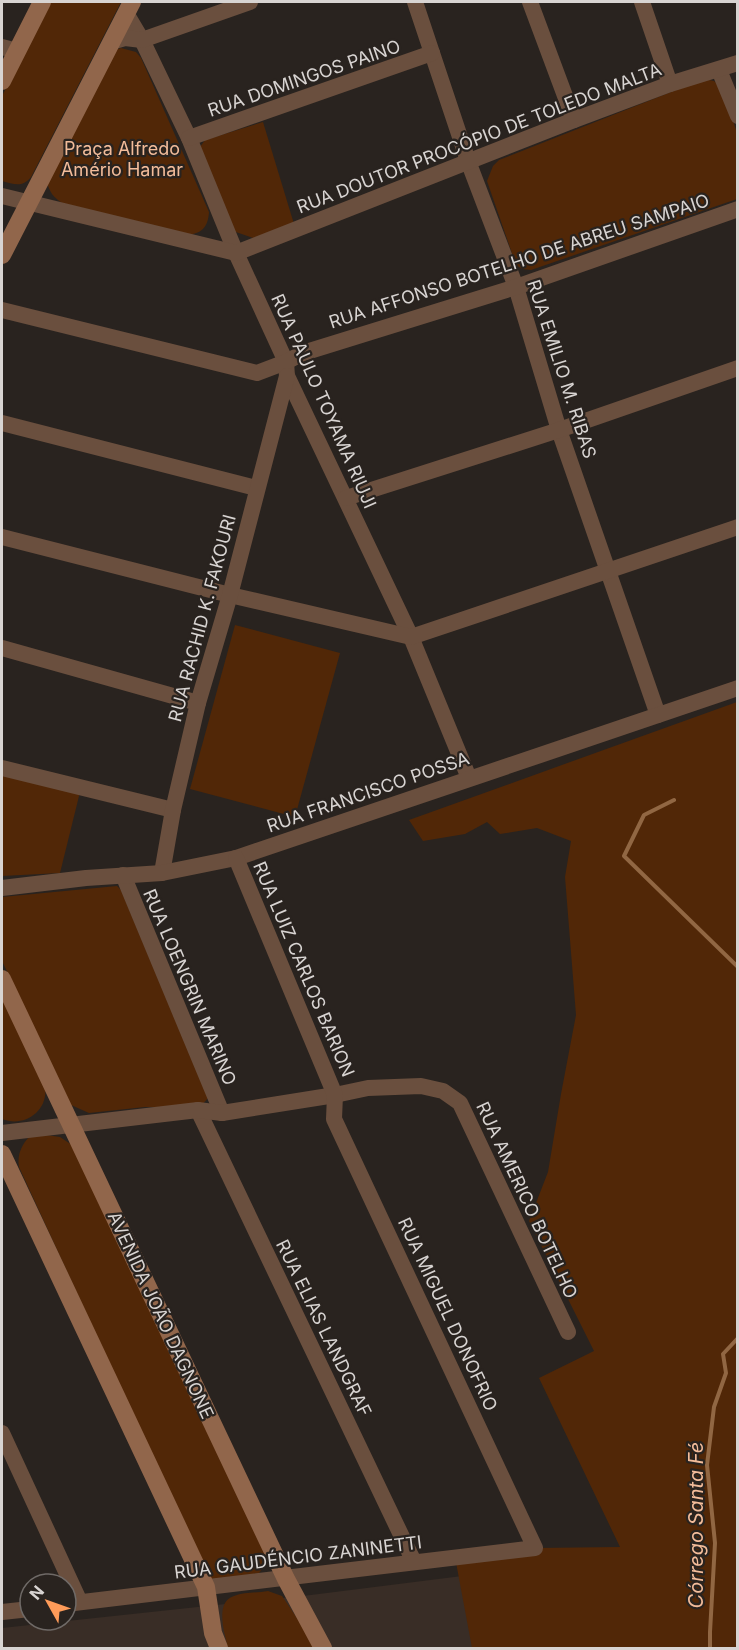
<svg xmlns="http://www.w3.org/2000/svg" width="739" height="1650" font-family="Inter,sans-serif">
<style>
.built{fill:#392d26}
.green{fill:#512707}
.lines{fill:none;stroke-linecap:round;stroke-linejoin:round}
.stream{stroke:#916743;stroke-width:4}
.street{stroke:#6a4f3e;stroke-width:16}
.secondary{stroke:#91664b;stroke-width:18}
.labels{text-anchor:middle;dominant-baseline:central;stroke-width:4.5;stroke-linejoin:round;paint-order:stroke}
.street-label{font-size:18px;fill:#d8d4d2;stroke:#29231f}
.park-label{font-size:18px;fill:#f3bc9a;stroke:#29231f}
.water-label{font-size:20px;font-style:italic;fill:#f3bc9a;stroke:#29231f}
</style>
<rect width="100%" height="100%" fill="#29231f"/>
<path class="built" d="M700,1546L704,1648H2V1628L311,1595Z"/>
<g class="green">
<path d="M50,2H121L31,177C22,188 14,184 2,181V96Z"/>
<path d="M121,48L136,52L141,58L209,212C208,227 202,234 186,235L62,203C53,197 50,192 47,183L115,50Z"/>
<path d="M704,79L714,81L723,89L737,133V199L531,270L522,269L516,265L487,181L493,166L499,160Z"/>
<path d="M263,122L294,224L256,239L233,231L200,147L205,140Z"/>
<path d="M235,625L340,653L295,817L190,789Z"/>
<path d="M737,702V1648H472L455,1557L535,1548L620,1547L539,1378L594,1351L529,1221L548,1172L561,1094L576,1015L565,877L571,841L537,828L500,834L487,822L465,834L423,841L409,820Z"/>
<path d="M2,772L80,792L60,873L2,876Z"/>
<path d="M117,886L121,890L208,1098L200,1107H145L89,1113L71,1105L2,961V897Z"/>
<path d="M2,999L45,1086C49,1111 24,1128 2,1119Z"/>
<path d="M46,1135L60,1137L72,1145L269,1561L259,1573L212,1580L205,1572L19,1167C17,1155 21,1146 29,1137Z"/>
<path d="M268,1591L282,1596L317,1648H228C225,1634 214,1602 234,1596C244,1592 257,1593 268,1591Z"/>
</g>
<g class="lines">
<g class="stream">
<path d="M674,800L644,815L624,856L738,967"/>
<path d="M710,1648V1632L715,1543L707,1465L714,1407L726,1373L723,1354L738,1338"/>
</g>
<g class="street">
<path d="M415,2L468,161L516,287L559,430L658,715"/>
<path d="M530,2L574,120"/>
<path d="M642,2L670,84"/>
<path d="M126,13L142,40L189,138L236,253L286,362L287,376L411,637L469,778"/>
<path d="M111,42L125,38L142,40L250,2"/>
<path d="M2,47L17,51"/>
<path d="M719,70L738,116"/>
<path d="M189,138L432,53"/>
<path d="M2,196L236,253L574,120L670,84L738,63"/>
<path d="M2,310L257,373L286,362L303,353L516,287L738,209"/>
<path d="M2,423L256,488"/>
<path d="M346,498L559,430L738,368"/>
<path d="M2,537L230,595L411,637L738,527"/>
<path d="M2,648L198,703"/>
<path d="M2,768L173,810"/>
<path d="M162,873L173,810L198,703L230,595L287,376"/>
<path d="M123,875L222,1113"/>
<path d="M2,888L86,878L162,873L236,858L738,688"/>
<path d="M198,1110L414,1562"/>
<path d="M2,1133L198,1110L222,1113L335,1095L368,1088L421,1086L443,1091L460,1103L568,1332"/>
<path d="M2,1433L80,1602"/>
<path d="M66,1604L535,1548L334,1119L335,1095L236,858"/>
<path d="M2,1612L30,1609"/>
</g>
<g class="secondary">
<path d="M2,81L42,2"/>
<path d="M2,255L132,2"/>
<path d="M2,979L286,1579L323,1648"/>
<path d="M2,1154L206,1587L213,1633L219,1648"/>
</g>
</g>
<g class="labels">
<g class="street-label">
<text transform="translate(304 78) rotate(-19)">RUA DOMINGOS PAINO</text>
<text transform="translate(479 138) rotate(-21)">RUA DOUTOR PROCÓPIO DE TOLEDO MALTA</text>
<text transform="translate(519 261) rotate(-18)">RUA AFFONSO BOTELHO DE ABREU SAMPAIO</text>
<text transform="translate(562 369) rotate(72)">RUA EMILIO M. RIBAS</text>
<text transform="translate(324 401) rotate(66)">RUA PAULO TOYAMA RIUJI</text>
<text transform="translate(202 618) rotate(-75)">RUA RACHID K. FAKOURI</text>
<text transform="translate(368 792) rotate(-19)">RUA FRANCISCO POSSA</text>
<text transform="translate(304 969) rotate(67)">RUA LUIZ CARLOS BARION</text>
<text transform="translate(190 987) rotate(67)">RUA LOENGRIN MARINO</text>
<text transform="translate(527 1200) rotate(65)">RUA AMERICO BOTELHO</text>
<text transform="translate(448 1314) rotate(65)">RUA MIGUEL DONOFRIO</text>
<text transform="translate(161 1315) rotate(65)">AVENIDA JOÃO DAGNONE</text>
<text transform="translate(324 1328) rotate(64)">RUA ELIAS LANDGRAF</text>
<text transform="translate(298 1557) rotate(-7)">RUA GAUDÉNCIO ZANINETTI</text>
</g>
<g class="park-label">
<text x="122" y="148">Praça Alfredo<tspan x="122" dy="21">Amério Hamar</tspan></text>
</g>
<g class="water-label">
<text transform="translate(696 1525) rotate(-90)">Córrego Santa Fé</text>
</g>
</g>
<rect width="739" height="1650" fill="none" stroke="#d8d4d2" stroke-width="6"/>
<g transform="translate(48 1602) rotate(310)"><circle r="28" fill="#29231f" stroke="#6f6a67" stroke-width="1.5"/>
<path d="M0-4.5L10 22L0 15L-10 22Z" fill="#fe9b59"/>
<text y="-9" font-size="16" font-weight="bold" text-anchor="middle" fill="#d8d4d2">N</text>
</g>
</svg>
